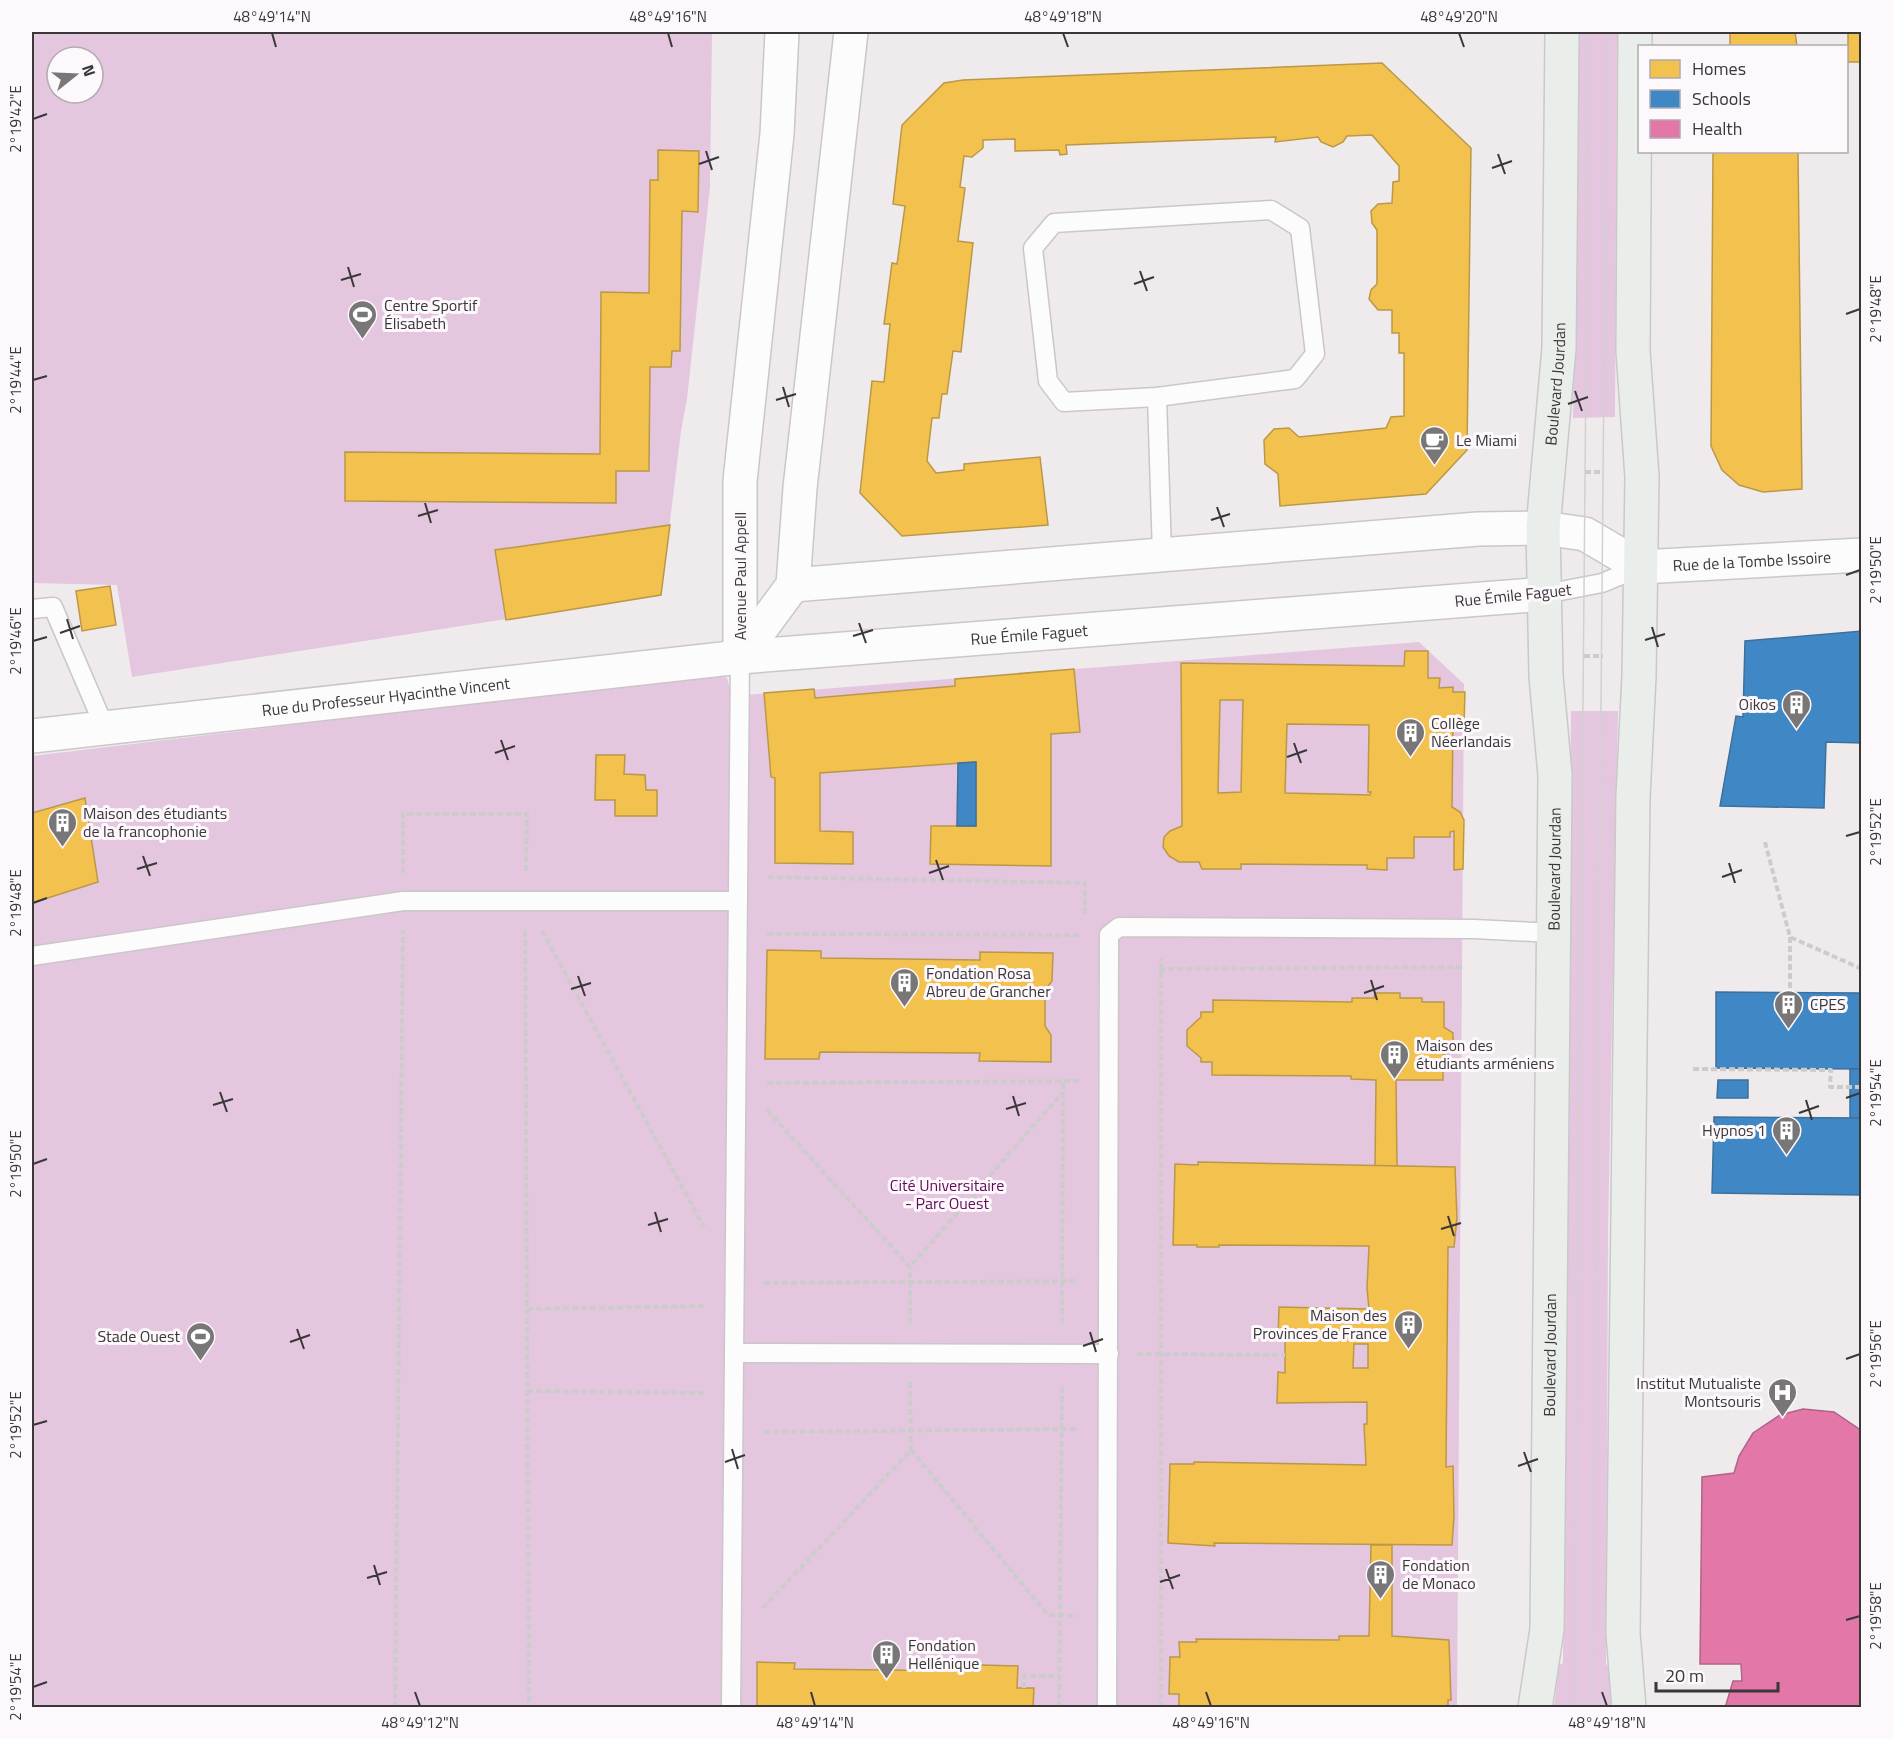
<svg xmlns="http://www.w3.org/2000/svg" width="1893" height="1739" font-family="'Titillium Web',sans-serif">
<style>
.green{fill:#e4c6de;fill-rule:evenodd}
.homes{fill:#f2c14e;stroke:#bb9848;stroke-width:1.5;fill-rule:evenodd}
.schools{fill:#3f88c5;stroke:#3e709b;stroke-width:1.5}
.health{fill:#e377a8;stroke:#b06487;stroke-width:1.5}
.lines{fill:none;stroke-linecap:round;stroke-linejoin:round}
.service-casing{stroke:#cac7c9;stroke-width:21}
.minor-casing{stroke:#cac7c9;stroke-width:36}
.tertiary-casing{stroke:#cac7c9;stroke-width:36}
.primary-casing{stroke:#cac8c9;stroke-width:36}
.path{stroke:#cdcccd;stroke-width:4;stroke-dasharray:6 3;stroke-linecap:butt}
.service{stroke:#fdfcfc;stroke-width:18}
.minor{stroke:#fdfcfc;stroke-width:33}
.tertiary{stroke:#fdfcfc;stroke-width:33}
.primary{stroke:#eaeeea;stroke-width:33}
.tram{stroke:#d1d1d1;stroke-width:1.5}
.ticks{fill:none;stroke:#3a3739;stroke-width:2}
.labels{text-anchor:middle;dominant-baseline:central;stroke-width:6;stroke-linejoin:round;paint-order:stroke}
.poi-label{font-size:16px;fill:#3a3739;stroke:#fdf8fc;text-anchor:start}
.street-label{font-size:16px;fill:#3a3739;stroke:#fdf8fc}
.park-label{font-size:16px;fill:#620b59;stroke:#fdf8fc}
.neatline{fill:none;stroke:#3a3739;stroke-width:2}
.ticks-label{font-size:15px;text-anchor:middle;fill:#3a3739}
</style>
<rect width="100%" height="100%" fill="#efebed"/>
<g class="green">
<path d="M32,32H712L710,187L687,399L681,431L661,595L132,677L117,585L32,583ZM57,57H93V93H57Z"/>
<path d="M1577,32H1617L1615,417L1573,418Z"/>
<path d="M1419,642L1464,684L1457,1707H32V756L716,674L727,678L732,696Z"/>
<path d="M1571,711H1618L1608,1232L1606,1664L1611,1669L1614,1707L1554,1708L1559,1665L1563,1663Z"/>
</g>
<g class="homes">
<path d="M1730,32H1795L1797,46H1730Z"/>
<rect x="1848" y="32" width="14" height="30"/>
<path d="M1382,63L1471,148L1467,450L1426,494L1280,506L1278,474L1265,464L1264,440L1274,429L1289,428L1299,437L1386,428L1391,417L1404,416V353H1399V333H1392V310H1378L1369,299L1371,290L1377,284V230L1372,223L1371,211L1378,204L1392,203L1393,182L1399,181V166L1372,135L1347,136L1343,142L1333,147L1321,142L1318,137L1275,142L1276,137L1066,145L1067,154L1060,155L1059,150L1015,151V139L983,140V148L972,157L964,156L960,187L965,188L958,241L973,243L961,352L953,351L947,394H942L939,418H932L927,461L936,473L964,470V464L1040,457L1048,525L902,536L860,493L872,381L884,382L890,324H884L892,263L897,264L905,206L893,204L902,125L944,83L963,80Z"/>
<path d="M658,150L699,151L698,212L682,211L680,351H672L671,367H650L649,471H616V503L345,501V452L600,454L601,292L649,293L650,180H658Z"/>
<path d="M1713,152H1798L1802,489L1763,492L1739,485L1722,470L1711,446Z"/>
<path d="M670,525L661,595L506,620L495,550Z"/>
<path d="M110,586L116,625L82,631L76,591Z"/>
<path d="M1405,651H1428V678H1440L1439,688L1453,687V692H1465L1464,723L1453,724L1452,807L1460,812L1464,820L1463,869L1454,870V831L1450,832V837H1414V858H1387V870L1367,869V865L1241,864V869H1202L1199,862H1179L1169,856L1163,847L1164,837L1170,831L1182,826L1181,663L1404,666ZM1220,700H1243L1241,792L1218,793ZM1287,724L1369,725L1368,792H1371L1370,795L1285,793Z"/>
<path d="M1074,669L1080,732L1051,734V866L930,864L931,826H976V762L820,773V831L853,832V864L775,863V778L771,777L764,693L814,689L815,698L955,686V679Z"/>
<path d="M596,755H625L624,774L645,775L646,790H657V816H615V800H595Z"/>
<path d="M85,798L98,882L32,903V813Z"/>
<path d="M767,950L821,951V958L980,960V952L1053,953L1052,981L1045,990V1026L1051,1035V1062L979,1061L980,1053L820,1052L819,1059H765Z"/>
<path d="M1375,993H1400V998H1422V1002H1444V1027L1453,1033V1049L1443,1055V1080H1396L1397,1166H1375L1376,1080L1351,1079V1076L1212,1075V1062H1201V1058L1187,1046V1030L1201,1017V1012H1213V1000L1352,1002V998H1374Z"/>
<path d="M1198,1162L1455,1167L1457,1218L1454,1247H1448L1446,1467L1453,1466L1454,1516L1452,1545L1214,1543L1215,1546L1168,1543L1170,1464H1194V1462L1366,1465L1364,1424H1367V1402L1277,1403L1278,1372L1285,1373V1337L1278,1338L1279,1307L1369,1309L1367,1288L1369,1246L1219,1245V1247H1197V1245H1173L1175,1164L1198,1165ZM1354,1344H1368V1368H1353Z"/>
<path d="M1371,1545H1392V1636L1449,1640L1451,1700H1448V1708H1179V1694H1169L1170,1657H1180L1179,1642H1197L1196,1639L1339,1640V1636H1369Z"/>
<path d="M757,1662L795,1663L794,1669L980,1671V1665L1018,1666L1017,1688H1034L1033,1708H757Z"/>
</g>
<g class="schools">
<path d="M1862,631V743L1826,742L1824,808L1720,806L1736,716L1743,717L1745,641Z"/>
<path d="M976,762V826H957L958,763Z"/>
<path d="M1716,992L1862,993V1069L1716,1068Z"/>
<path d="M1850,1069H1862V1118L1850,1119Z"/>
<path d="M1718,1080H1748V1098H1717Z"/>
<path d="M1714,1117L1862,1118V1195L1712,1193Z"/>
</g>
<path class="health" d="M1803,1409L1834,1412L1862,1431V1708H1725L1733,1681H1742L1741,1664H1700L1702,1477L1734,1473L1739,1456L1753,1433L1780,1415Z"/>
<g class="lines">
<defs>
<g id="service">
<path d="M1271,210L1300,228L1315,354L1295,379L1157,397L1064,402L1048,381L1033,248L1054,223Z"/>
<path d="M1157,397L1162,554"/>
<path d="M1545,594L1602,583L1641,567"/>
<path d="M32,609L53,607L105,728"/>
<path d="M32,956L403,901H738"/>
<path d="M734,1353L1109,1354"/>
<path d="M731,1708L740,657"/>
<path d="M1107,1708L1109,935L1119,927L1474,929L1553,933"/>
</g>
<g id="minor">
<path id="s1" d="M1641,567L1862,555"/>
<path id="s2" d="M32,736L740,657"/>
</g>
<g id="tertiary">
<path d="M793,585L1478,529L1543,528L1585,534L1641,567"/>
<path id="s3" d="M740,657L1545,594"/>
<path d="M740,657L793,585L800,488L851,32"/>
<path d="M740,657V481L777,134L782,32"/>
</g>
<g id="primary">
<path id="s4" d="M1535,1708L1547,1629L1555,775L1546,676L1543,528L1559,348L1562,32"/>
<path d="M1629,1708L1623,1633L1633,797L1639,676L1642,477L1633,351L1635,32"/>
</g>
</defs>
<use href="#service" class="service-casing"/>
<use href="#minor" class="minor-casing"/>
<use href="#tertiary" class="tertiary-casing"/>
<use href="#primary" class="primary-casing"/>
<g class="path">
<path d="M1585,472H1604"/>
<path d="M1584,656H1603"/>
<path d="M1765,842L1790,937L1862,969"/>
<path d="M403,873V814H527L526,872"/>
<path d="M768,877L1085,883V916"/>
<path d="M525,931L529,1708"/>
<path d="M542,931L704,1227"/>
<path d="M767,934L1081,935"/>
<path d="M1790,937V992"/>
<path d="M1160,972L1165,969L1463,967"/>
<path d="M1693,1069L1831,1070L1830,1087H1862"/>
<path d="M767,1083L1080,1081"/>
<path d="M767,1110L910,1267L1063,1092"/>
<path d="M764,1283L1078,1281"/>
<path d="M527,1309L705,1306"/>
<path d="M910,1323V1267"/>
<path d="M1062,1323L1063,1081"/>
<path d="M1137,1354L1285,1355"/>
<path d="M910,1382L911,1450"/>
<path d="M527,1391L705,1393"/>
<path d="M764,1432L1077,1429"/>
<path d="M763,1608L911,1450L1048,1615L1077,1616"/>
<path d="M1024,1688V1676H1059"/>
<path d="M395,1708L403,931"/>
<path d="M1059,1708L1062,1384"/>
<path d="M1161,1708V958"/>
</g>
<use href="#service" class="service"/>
<use href="#minor" class="minor"/>
<use href="#tertiary" class="tertiary"/>
<use href="#primary" class="primary"/>
<g class="tram">
<path d="M1574,1708L1589,32"/>
<path d="M1592,1708L1607,32"/>
</g>
</g>
<path class="ticks" d="M272,33L276,47M668,33L672,47M1063,33L1068,47M1459,33L1464,47M33,119L47,114M706,151L712,170M1498,154L1505,174M699,164L719,157M1492,168L1512,161M348,267L354,287M1140,271L1147,291M341,280L361,274M1134,284L1154,277M1846,314L1860,309M33,380L47,376M783,387L789,407M1575,391L1582,411M776,400L796,394M1568,404L1588,397M425,503L431,523M1217,507L1224,527M418,516L438,510M1211,520L1230,514M1846,575L1860,570M67,619L73,639M859,623L866,643M1652,627L1658,647M60,633L80,626M853,636L873,630M1645,640L1665,634M33,641L47,637M501,740L508,760M1294,743L1301,763M495,753L515,746M1287,757L1307,750M1846,836L1860,832M143,856L150,876M936,860L943,880M1729,863L1735,883M137,869L157,863M929,873L949,866M1722,877L1742,870M33,903L47,898M578,976L585,996M1371,980L1377,1000M571,989L591,983M1364,993L1384,986M220,1092L227,1112M1013,1096L1019,1116M1846,1098L1860,1093M1806,1100L1812,1120M213,1105L233,1099M1006,1109L1026,1103M1799,1113L1819,1106M33,1164L47,1159M655,1212L661,1232M1448,1216L1454,1236M648,1225L668,1219M1441,1229L1461,1223M297,1329L304,1349M1090,1332L1096,1352M290,1342L310,1335M1083,1346L1103,1339M1846,1359L1860,1354M33,1425L47,1421M732,1449L738,1469M1524,1452L1531,1472M725,1462L745,1455M1518,1466L1538,1459M374,1565L380,1585M1166,1569L1173,1589M367,1578L387,1572M1160,1582L1180,1575M1846,1620L1860,1616M33,1687L47,1682M415,1692L420,1706M811,1692L815,1706M1206,1692L1211,1706M1602,1692L1607,1706"/>
<defs>
<symbol id="stadium-pin" viewBox="-11 -11 22 30"><path d="M0 17L-7.5 6A9.5 9.5 0 1 1 7.5 6Z" fill="#797678" stroke="#fdf8fc"/><path d="M0-5a6.5 5 0 1 0 0 10a6.5 5 0 1 0 0-10ZM-3.5-1.8h7v3.6h-7Z" fill="#fff"/></symbol>
<symbol id="cafe-pin" viewBox="-11 -11 22 30"><path d="M0 17L-7.5 6A9.5 9.5 0 1 1 7.5 6Z" fill="#797678" stroke="#fdf8fc"/><path d="M-5.5-4.5H6V0H3Q3 3.5 0 3.5H-2.5Q-5.5 3.5-5.5 0ZM3-3.2v2h1.7v-2ZM-6 4.5H4V6H-6Z" fill="#fff"/></symbol>
<symbol id="building-pin" viewBox="-11 -11 22 30"><path d="M0 17L-7.5 6A9.5 9.5 0 1 1 7.5 6Z" fill="#797678" stroke="#fdf8fc"/><path d="M-4-6H4V6H1V3H-1V6H-4ZM-2.5-4.3h1.7v1.8h-1.7ZM.8-4.3h1.7v1.8H.8ZM-2.5-1h1.7V.8h-1.7ZM.8-1h1.7V.8H.8Z" fill="#fff"/></symbol>
<symbol id="hospital-pin" viewBox="-11 -11 22 30"><path d="M0 17L-7.5 6A9.5 9.5 0 1 1 7.5 6Z" fill="#797678" stroke="#fdf8fc"/><path d="M-5-5h3v3.5h4V-5h3V5h-3V1.5h-4V5h-3Z" fill="#fff"/></symbol>
</defs>
<g fill-rule="evenodd">
<use href="#stadium-pin" x="346" y="298" width="33" height="45"/>
<use href="#cafe-pin" x="1418" y="424" width="33" height="45"/>
<use href="#building-pin" x="1780" y="688" width="33" height="45"/>
<use href="#building-pin" x="1394" y="716" width="33" height="45"/>
<use href="#building-pin" x="46" y="806" width="33" height="45"/>
<use href="#building-pin" x="888" y="966" width="33" height="45"/>
<use href="#building-pin" x="1772" y="988" width="33" height="45"/>
<use href="#building-pin" x="1378" y="1038" width="33" height="45"/>
<use href="#building-pin" x="1770" y="1114" width="33" height="45"/>
<use href="#building-pin" x="1392" y="1308" width="33" height="45"/>
<use href="#stadium-pin" x="184" y="1320" width="33" height="45"/>
<use href="#hospital-pin" x="1766" y="1376" width="33" height="45"/>
<use href="#building-pin" x="1364" y="1558" width="33" height="45"/>
<use href="#building-pin" x="870" y="1638" width="33" height="45"/>
</g>
<g class="labels">
<g class="poi-label">
<text x="384" y="305">Centre Sportif<tspan x="384" dy="18">Élisabeth</tspan></text>
<text x="1456" y="440">Le Miami</text>
<text x="1776" y="704" text-anchor="end">Oikos</text>
<text x="1431" y="723">Collège<tspan x="1431" dy="18">Néerlandais</tspan></text>
<text x="83" y="813">Maison des étudiants<tspan x="83" dy="18">de la francophonie</tspan></text>
<text x="926" y="973">Fondation Rosa<tspan x="926" dy="18">Abreu de Grancher</tspan></text>
<text x="1810" y="1004">CPES</text>
<text x="1416" y="1045">Maison des<tspan x="1416" dy="18">étudiants arméniens</tspan></text>
<text x="1766" y="1130" text-anchor="end">Hypnos 1</text>
<text x="1387" y="1315" text-anchor="end">Maison des<tspan x="1387" dy="18">Provinces de France</tspan></text>
<text x="180" y="1336" text-anchor="end">Stade Ouest</text>
<text x="1761" y="1383" text-anchor="end">Institut Mutualiste<tspan x="1761" dy="18">Montsouris</tspan></text>
<text x="1402" y="1565">Fondation<tspan x="1402" dy="18">de Monaco</tspan></text>
<text x="908" y="1645">Fondation<tspan x="908" dy="18">Hellénique</tspan></text>
</g>
<g class="street-label">
<text stroke="none"><textPath href="#s4" startOffset="1326">Boulevard Jourdan</textPath></text>
<text stroke="none"><textPath href="#s1" startOffset="111">Rue de la Tombe Issoire</textPath></text>
<text transform="translate(740 576) rotate(-90)">Avenue Paul Appell</text>
<text transform="translate(1513 595) rotate(-6)">Rue Émile Faguet</text>
<text stroke="none"><textPath href="#s3" startOffset="290">Rue Émile Faguet</textPath></text>
<text stroke="none"><textPath href="#s2" startOffset="356">Rue du Professeur Hyacinthe Vincent</textPath></text>
<text stroke="none"><textPath href="#s4" startOffset="840">Boulevard Jourdan</textPath></text>
<text stroke="none"><textPath href="#s4" startOffset="354">Boulevard Jourdan</textPath></text>
</g>
<g class="park-label">
<text x="947" y="1185">Cité Universitaire<tspan x="947" dy="18">- Parc Ouest</tspan></text>
</g>
</g>
<rect width="1893" height="1739" fill="none" stroke="#fdf8fc" stroke-width="66"/>
<rect x="1638" y="45" width="210" height="108" fill="#fdf8fc" stroke="#afabae" stroke-width="1.5"/>
<rect x="1650" y="60" width="30" height="18" fill="#f2c14e" stroke="#afabae" stroke-width="1.5"/>
<text x="1692" y="75" font-size="18" fill="#3a3739">Homes</text>
<rect x="1650" y="90" width="30" height="18" fill="#3f88c5" stroke="#afabae" stroke-width="1.5"/>
<text x="1692" y="105" font-size="18" fill="#3a3739">Schools</text>
<rect x="1650" y="120" width="30" height="18" fill="#e377a8" stroke="#afabae" stroke-width="1.5"/>
<text x="1692" y="135" font-size="18" fill="#3a3739">Health</text>
<g transform="translate(75 75) rotate(72)"><circle r="28" fill="#fdf8fc" stroke="#afabae" stroke-width="1.5"/>
<path d="M0-4.5L10 22L0 15L-10 22Z" fill="#797678"/>
<text y="-9" font-size="16" font-weight="bold" text-anchor="middle" fill="#3a3739">N</text>
</g>
<path d="M1656 1682v9h122v-9" fill="none" stroke="#3a3739" stroke-width="3"/>
<text x="1665" y="1682" font-size="18" fill="#3a3739" stroke="#fdf8fc" stroke-width="4.5" paint-order="stroke">20 m</text>
<rect x="33" y="33" width="1827" height="1673" class="neatline"/>
<g class="ticks-label">
<text x="272" y="22">48°49'14"N</text>
<text x="668" y="22">48°49'16"N</text>
<text x="1063" y="22">48°49'18"N</text>
<text x="1459" y="22">48°49'20"N</text>
<text transform="translate(16 119) rotate(-90)" y="5">2°19'42"E</text>
<text transform="translate(1876 309) rotate(-90)" y="5">2°19'48"E</text>
<text transform="translate(16 380) rotate(-90)" y="5">2°19'44"E</text>
<text transform="translate(1876 570) rotate(-90)" y="5">2°19'50"E</text>
<text transform="translate(16 641) rotate(-90)" y="5">2°19'46"E</text>
<text transform="translate(1876 832) rotate(-90)" y="5">2°19'52"E</text>
<text transform="translate(16 903) rotate(-90)" y="5">2°19'48"E</text>
<text transform="translate(1876 1093) rotate(-90)" y="5">2°19'54"E</text>
<text transform="translate(16 1164) rotate(-90)" y="5">2°19'50"E</text>
<text transform="translate(1876 1354) rotate(-90)" y="5">2°19'56"E</text>
<text transform="translate(16 1425) rotate(-90)" y="5">2°19'52"E</text>
<text transform="translate(1876 1616) rotate(-90)" y="5">2°19'58"E</text>
<text transform="translate(16 1687) rotate(-90)" y="5">2°19'54"E</text>
<text x="420" y="1728">48°49'12"N</text>
<text x="815" y="1728">48°49'14"N</text>
<text x="1211" y="1728">48°49'16"N</text>
<text x="1607" y="1728">48°49'18"N</text>
</g>
</svg>
